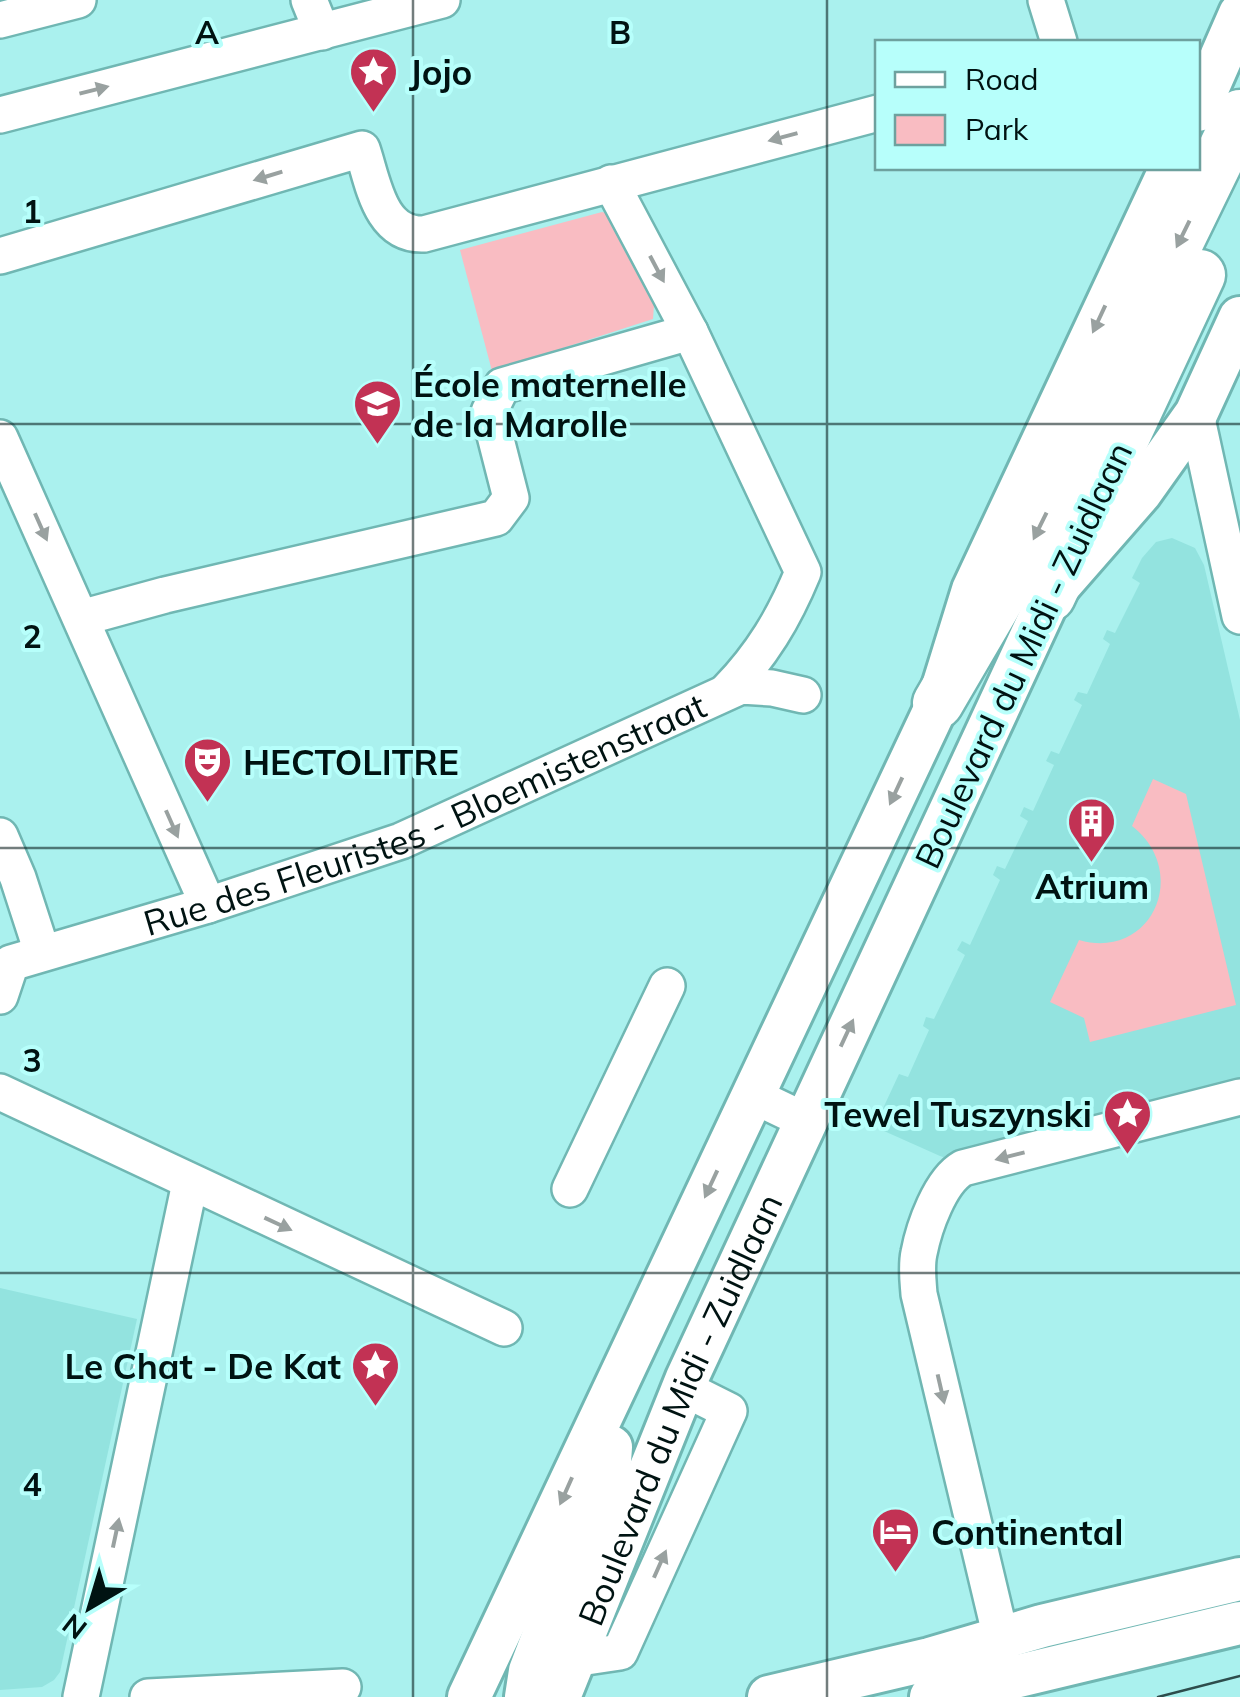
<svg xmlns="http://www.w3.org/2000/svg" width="1240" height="1697" font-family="Mulish,sans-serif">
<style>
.built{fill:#93e3df}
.green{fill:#f9bcc2}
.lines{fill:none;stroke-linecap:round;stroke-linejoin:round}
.minor-casing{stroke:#70b7b3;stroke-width:40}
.major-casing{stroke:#70b7b3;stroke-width:48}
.highway-casing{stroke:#70b7b3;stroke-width:55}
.minor{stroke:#fff;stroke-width:35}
.major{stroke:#fff;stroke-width:42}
.highway{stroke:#fff;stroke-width:50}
.tram{stroke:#2d4d4c;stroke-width:2.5}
.oneway{fill:#99a1a0}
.grid{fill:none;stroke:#001312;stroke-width:2.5;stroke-opacity:0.55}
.labels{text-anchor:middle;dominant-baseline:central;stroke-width:8;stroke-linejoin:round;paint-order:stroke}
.poi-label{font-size:35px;font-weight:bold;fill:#001312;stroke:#b7fffb;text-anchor:start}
.street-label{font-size:35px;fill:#001312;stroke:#b7fffb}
.grid-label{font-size:32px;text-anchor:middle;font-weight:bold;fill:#001312;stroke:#b7fffb;stroke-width:8;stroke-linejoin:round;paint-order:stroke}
</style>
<rect width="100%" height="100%" fill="#aaf1ee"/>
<g class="built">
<path d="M1172,538L1195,548L1204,565L1240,720V1078L970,1147L971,1156L949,1159L940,1156L884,1131L879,1124V1117L899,1074L908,1077L929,1030L923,1026L926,1017L934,1019L965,955L957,950L962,941L970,945L1000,880L993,875L997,866L1005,869L1028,821L1020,816L1024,807L1033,811L1054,765L1046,761L1051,751L1059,754L1082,705L1074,700L1078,692L1087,694L1110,644L1103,639L1107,630L1115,633L1140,583L1132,578L1142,558L1156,542Z"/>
<path d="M0,1288L137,1319L60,1672L54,1680L42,1687L0,1690Z"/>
</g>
<g class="green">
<path d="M602,212L609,214L654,305L653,319L492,371L460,250Z"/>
<path d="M1153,779L1186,794L1236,1005L1090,1042L1084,1018L1050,1002L1079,940C1152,961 1191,872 1132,826Z"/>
</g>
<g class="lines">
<defs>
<g id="minor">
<path d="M309,0L322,32"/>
<path d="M1046,0L1059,42"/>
<path d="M0,20L78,0"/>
<path d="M0,115L442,0"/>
<path d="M611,183L690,332L803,572C784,618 762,655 727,691"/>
<path d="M0,256L362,149C373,181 379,236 424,234L878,113"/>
<path d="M1196,414L1240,616"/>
<path d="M0,438L208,905"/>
<path d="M81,618L165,595L496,518L511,498L489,412L502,386L690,332"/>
<path d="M0,836L18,878L42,952"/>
<path id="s1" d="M0,996L11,963L208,905L401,841L741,686L772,688L803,695"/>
<path d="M0,1092L504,1328"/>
<path d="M752,1095L806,1121"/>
<path d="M570,1189L667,986"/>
<path d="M573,1659L620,1652L729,1411L683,1388"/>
<path d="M1001,1661V1638L919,1294C918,1280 916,1266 919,1253C924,1227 940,1181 963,1168L1240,1097"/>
<path d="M81,1697L190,1183"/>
<path d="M148,1697L343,1687"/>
</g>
<g id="major">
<path d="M1198,110L1240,14"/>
<path d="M469,1697L938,703L973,590L1171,168"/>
<path d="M526,1697L530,1671L610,1461L611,1447"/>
<path id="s2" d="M559,1697L687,1378L1050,596L1140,493L1196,414L1240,318"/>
<path d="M769,1697L930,1659L1042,1626L1240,1579"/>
<path d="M931,1697L1240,1623"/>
</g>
<g id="highway">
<path d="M1050,596L1200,275"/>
<path d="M938,703L1033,540L1240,115"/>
</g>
</defs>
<use href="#minor" class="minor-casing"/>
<use href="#major" class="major-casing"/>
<use href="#highway" class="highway-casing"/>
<use href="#minor" class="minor"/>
<use href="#major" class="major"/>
<use href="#highway" class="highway"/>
<path class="tram" d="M1158,1697L1240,1676"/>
</g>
<defs><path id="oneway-solid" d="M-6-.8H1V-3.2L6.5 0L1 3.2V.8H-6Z" transform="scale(2.5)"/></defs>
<g class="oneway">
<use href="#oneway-solid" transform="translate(94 90) rotate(-14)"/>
<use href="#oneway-solid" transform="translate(783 137) rotate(165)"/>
<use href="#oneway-solid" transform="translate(268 176) rotate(163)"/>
<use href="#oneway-solid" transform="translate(1183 234) rotate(116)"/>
<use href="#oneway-solid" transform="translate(657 269) rotate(62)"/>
<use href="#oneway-solid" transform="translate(1099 319) rotate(115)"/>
<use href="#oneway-solid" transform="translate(1040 526) rotate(116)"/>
<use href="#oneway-solid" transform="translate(41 527) rotate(66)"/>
<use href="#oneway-solid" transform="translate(896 791) rotate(115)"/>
<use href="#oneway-solid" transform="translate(172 824) rotate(66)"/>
<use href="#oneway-solid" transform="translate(847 1033) rotate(-65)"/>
<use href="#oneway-solid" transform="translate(1010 1156) rotate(166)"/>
<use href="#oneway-solid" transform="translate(711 1184) rotate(115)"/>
<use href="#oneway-solid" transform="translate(278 1224) rotate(25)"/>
<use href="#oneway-solid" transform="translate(941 1389) rotate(77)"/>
<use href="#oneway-solid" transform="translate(566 1491) rotate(114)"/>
<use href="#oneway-solid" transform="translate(116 1533) rotate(-78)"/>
<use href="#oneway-solid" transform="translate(660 1564) rotate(-66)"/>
</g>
<path class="grid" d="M413,0V1697M827,0V1697M0,424H1240M0,848H1240M0,1273H1240"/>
<defs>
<symbol id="sight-pin" viewBox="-11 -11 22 30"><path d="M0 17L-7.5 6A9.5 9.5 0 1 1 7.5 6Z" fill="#c23254" stroke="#b7fffb"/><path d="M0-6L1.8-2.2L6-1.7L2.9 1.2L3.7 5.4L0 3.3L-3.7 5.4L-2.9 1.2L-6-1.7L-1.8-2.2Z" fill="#fff"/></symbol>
<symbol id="school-pin" viewBox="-11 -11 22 30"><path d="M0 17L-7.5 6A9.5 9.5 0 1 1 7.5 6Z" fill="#c23254" stroke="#b7fffb"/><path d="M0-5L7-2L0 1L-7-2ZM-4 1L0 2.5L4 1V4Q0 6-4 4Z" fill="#fff"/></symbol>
<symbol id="theatre-pin" viewBox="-11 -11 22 30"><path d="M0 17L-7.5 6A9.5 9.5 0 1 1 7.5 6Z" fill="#c23254" stroke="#b7fffb"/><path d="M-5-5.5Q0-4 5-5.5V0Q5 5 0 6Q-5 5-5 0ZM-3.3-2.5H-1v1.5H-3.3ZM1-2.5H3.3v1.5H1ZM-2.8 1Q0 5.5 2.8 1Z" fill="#fff"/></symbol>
<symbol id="building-pin" viewBox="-11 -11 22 30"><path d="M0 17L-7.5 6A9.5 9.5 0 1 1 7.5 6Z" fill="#c23254" stroke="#b7fffb"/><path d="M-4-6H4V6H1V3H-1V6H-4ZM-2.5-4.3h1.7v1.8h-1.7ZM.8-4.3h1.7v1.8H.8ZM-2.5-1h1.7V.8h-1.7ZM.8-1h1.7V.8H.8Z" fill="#fff"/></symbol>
<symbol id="hotel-pin" viewBox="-11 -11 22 30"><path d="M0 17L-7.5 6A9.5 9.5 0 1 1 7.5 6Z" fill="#c23254" stroke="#b7fffb"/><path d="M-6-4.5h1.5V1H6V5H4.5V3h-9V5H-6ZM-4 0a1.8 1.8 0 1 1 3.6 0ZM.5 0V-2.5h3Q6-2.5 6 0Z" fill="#fff"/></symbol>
</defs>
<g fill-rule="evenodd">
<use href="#sight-pin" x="346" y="44" width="55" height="75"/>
<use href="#school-pin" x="350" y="376" width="55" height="75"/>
<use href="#theatre-pin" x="180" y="734" width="55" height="75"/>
<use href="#building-pin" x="1064" y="794" width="55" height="75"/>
<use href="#sight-pin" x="1100" y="1086" width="55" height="75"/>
<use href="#sight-pin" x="348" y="1338" width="55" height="75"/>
<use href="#hotel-pin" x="868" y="1504" width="55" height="75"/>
</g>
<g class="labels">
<g class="poi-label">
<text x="409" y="72">Jojo</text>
<text x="413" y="384">École maternelle<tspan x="413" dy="40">de la Marolle</tspan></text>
<text x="243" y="762">HECTOLITRE</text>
<text x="1092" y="886" text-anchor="middle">Atrium</text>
<text x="1092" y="1114" text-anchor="end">Tewel Tuszynski</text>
<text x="341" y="1366" text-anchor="end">Le Chat - De Kat</text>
<text x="931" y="1532">Continental</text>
</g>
<g class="street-label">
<text transform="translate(1023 655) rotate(-65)">Boulevard du Midi - Zuidlaan</text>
<text stroke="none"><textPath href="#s1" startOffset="475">Rue des Fleuristes - Bloemistenstraat</textPath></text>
<text stroke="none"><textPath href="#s2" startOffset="312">Boulevard du Midi - Zuidlaan</textPath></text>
</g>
</g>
<g class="grid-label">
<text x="207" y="44">A</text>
<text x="620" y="44">B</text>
<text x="32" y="223">1</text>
<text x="32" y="648">2</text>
<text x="32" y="1072">3</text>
<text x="32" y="1496">4</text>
</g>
<rect x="875" y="40" width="325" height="130" fill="#b7fffb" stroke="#6ea19e" stroke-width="2.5"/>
<rect x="895" y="72" width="50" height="15" fill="#ffffff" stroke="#6ea19e" stroke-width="2.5"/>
<text x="965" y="90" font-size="30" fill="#001312">Road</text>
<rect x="895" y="115" width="50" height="30" fill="#f9bcc2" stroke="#6ea19e" stroke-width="2.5"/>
<text x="965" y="140" font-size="30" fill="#001312">Park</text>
<g transform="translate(90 1607) rotate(218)" stroke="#b7fffb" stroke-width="8" paint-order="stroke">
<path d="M0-8L18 38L0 25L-18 38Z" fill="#001312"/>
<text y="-15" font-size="28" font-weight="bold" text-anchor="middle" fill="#001312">N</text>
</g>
</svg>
